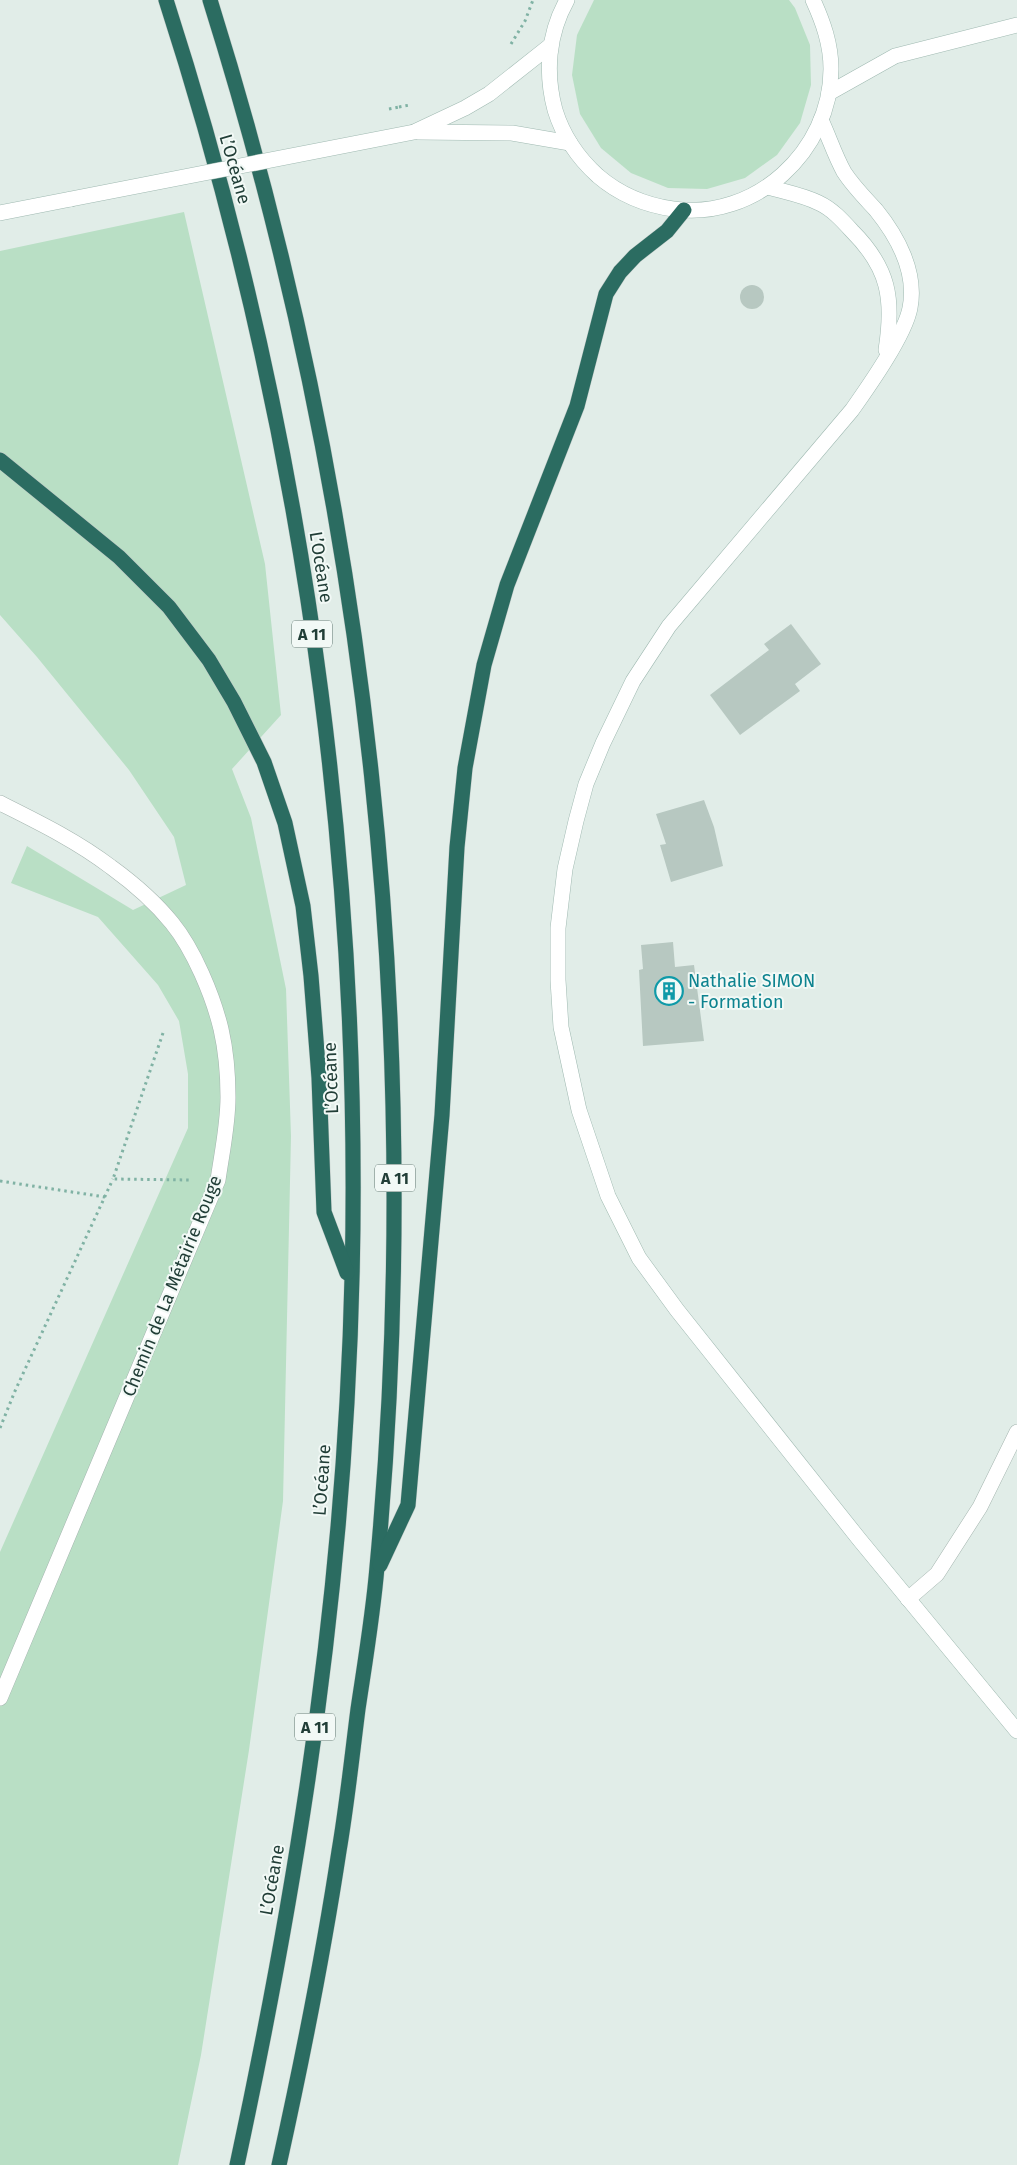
<svg xmlns="http://www.w3.org/2000/svg" width="1017" height="2165" font-family="'Fira Sans',sans-serif">
<style>
.green{fill:#b9dfc5}
.building{fill:#b7c8c1}
.lines{fill:none;stroke-linecap:round;stroke-linejoin:round}
.street-casing{stroke:#a4b5af;stroke-width:16}
.secondary-casing{stroke:#9fb9b1;stroke-width:16}
.highway-casing{stroke:#c1c9c7;stroke-width:16}
.path{stroke:#80b2a4;stroke-width:3;stroke-dasharray:2.5 4;stroke-linecap:butt}
.street{stroke:#fff;stroke-width:15}
.secondary{stroke:#fff;stroke-width:15}
.highway{stroke:#2b6c61;stroke-width:15}
.secondary-bridge-casing{stroke:#9fb9b1;stroke-width:16;stroke-linecap:butt}
.path-bridge{stroke:#80b2a4;stroke-width:3;stroke-dasharray:2.5 4;stroke-linecap:butt}
.secondary-bridge{stroke:#fff;stroke-width:15}
.labels{text-anchor:middle;dominant-baseline:central;stroke-width:4;stroke-linejoin:round;paint-order:stroke}
.shield{fill:#f2f9f6;stroke:#607670;stroke-width:1}
.shield-label{font-size:16px;font-weight:bold;fill:#213e37}
.street-label{font-size:18px;fill:#213e37;stroke:#f2f9f6}
.culture-label{font-size:18px;fill:#0d838f;stroke:#f2f9f6;text-anchor:start}
</style>
<rect width="100%" height="100%" fill="#e1ede8"/>
<g class="green">
<path d="M594,0H789L795,8L810,45L811,85L800,123L777,155L745,178L707,189L668,188L631,173L601,148L580,114L572,75L577,35Z"/>
<path d="M184,212L265,564L281,715L232,769L251,818L286,989L291,1136L283,1501L249,1750L201,2055L178,2165H0V1552L188,1128V1074L179,1021L158,985L98,917L11,883L27,846L133,910L186,885L174,837L129,770L37,657L0,615V251Z"/>
</g>
<g class="building">
<circle cx="752" cy="297" r="12"/>
<path d="M791,624L821,664L795,684L800,691L740,735L710,695L769,650L764,644Z"/>
<path d="M704,800L714,827L723,866L671,882L660,845L666,844L656,814Z"/>
<path d="M673,942L675,967L694,965L704,1041L643,1046L639,970L643,969L641,945Z"/>
</g>
<g class="lines">
<defs>
<g id="street">
<path d="M0,803C38,822 77,841 111,867C133,883 155,902 172,923C194,950 213,996 221,1029C226,1051 228,1075 228,1097C228,1125 222,1152 218,1180L0,1698"/>
<path d="M908,1599L937,1574L980,1507L1017,1432"/>
</g>
<g id="secondary">
<path d="M567,0C548,34 545,73 555,110C563,136 578,158 598,176C619,194 645,205 673,209C755,221 831,151 831,69C831,44 823,22 813,0"/>
<path d="M829,93L895,56L1017,25"/>
<path d="M821,120C829,137 835,156 844,172C853,186 865,198 876,210C897,236 917,272 910,308C905,335 869,386 852,410L669,626L633,681L603,743L586,784L576,821L565,869L558,928V980L561,1027L579,1110L608,1196L639,1258L677,1310L859,1539L1017,1731"/>
<path d="M414,132L465,108L489,94L551,45"/>
<path d="M418,132L512,133L570,143"/>
<path d="M768,187C785,192 803,195 819,203C832,209 842,220 852,231C889,268 894,299 886,350"/>
<path d="M0,213L71,199"/>
</g>
<g id="highway">
<path d="M166,0C311,448 374,931 347,1402C333,1659 291,1914 237,2165"/>
<path d="M210,0C369,506 426,1039 377,1567C373,1615 365,1662 358,1709C352,1756 347,1804 339,1851C323,1956 302,2061 279,2165"/>
<path d="M0,460L119,557L169,607L209,660L234,702L264,762L285,823L303,906L311,976L319,1078L324,1212L347,1273"/>
<path d="M380,1565L408,1505L442,1115L457,847L465,768L484,665L507,585L577,406L606,294L620,272L635,256L667,231L684,210"/>
</g>
</defs>
<use href="#street" class="street-casing"/>
<use href="#secondary" class="secondary-casing"/>
<use href="#highway" class="highway-casing"/>
<g class="path">
<path d="M511,44L525,21L533,0"/>
<path d="M399,107L410,105"/>
<path d="M163,1033L113,1179L192,1180"/>
<path d="M0,1181L105,1197"/>
<path d="M0,1428L15,1391L113,1179"/>
</g>
<use href="#street" class="street"/>
<use href="#secondary" class="secondary"/>
<use href="#highway" class="highway"/>
<defs>
<path id="secondary-bridge" d="M71,199L414,132"/>
</defs>
<use href="#secondary-bridge" class="secondary-bridge-casing"/>
<path class="path-bridge" d="M389,109L399,107"/>
<use href="#secondary-bridge" class="secondary-bridge"/>
</g>
<defs>
<symbol id="building-ring" viewBox="-11 -11 22 22"><circle r="9.5" fill="#f2f9f6" stroke="#0f9aa8" stroke-width="1.5"/><path d="M-4-6H4V6H1V3H-1V6H-4ZM-2.5-4.3h1.7v1.8h-1.7ZM.8-4.3h1.7v1.8H.8ZM-2.5-1h1.7V.8h-1.7ZM.8-1h1.7V.8H.8Z" fill="#0f9aa8"/></symbol>
</defs>
<g fill-rule="evenodd">
<use href="#building-ring" x="653" y="975" width="32" height="32"/>
</g>
<g class="labels">
<g class="shield">
<rect x="292" y="620.5" width="40" height="27" rx="4"/>
<rect x="375" y="1164.5" width="40" height="27" rx="4"/>
<rect x="295" y="1713.5" width="40" height="27" rx="4"/>
</g>
<g class="shield-label">
<text x="312" y="634">A 11</text>
<text x="395" y="1178">A 11</text>
<text x="315" y="1727">A 11</text>
</g>
<g class="street-label">
<text transform="translate(235 169) rotate(74)">L’Océane</text>
<text transform="translate(321 567) rotate(81)">L’Océane</text>
<text transform="translate(331 1078) rotate(-92)">L’Océane</text>
<text transform="translate(172 1286) rotate(-68)">Chemin de La Métairie Rouge</text>
<text transform="translate(322 1480) rotate(-86)">L’Océane</text>
<text transform="translate(272 1880) rotate(-80)">L’Océane</text>
</g>
<g class="culture-label">
<text x="688" y="981">Nathalie SIMON<tspan x="688" dy="21">- Formation</tspan></text>
</g>
</g>
</svg>
